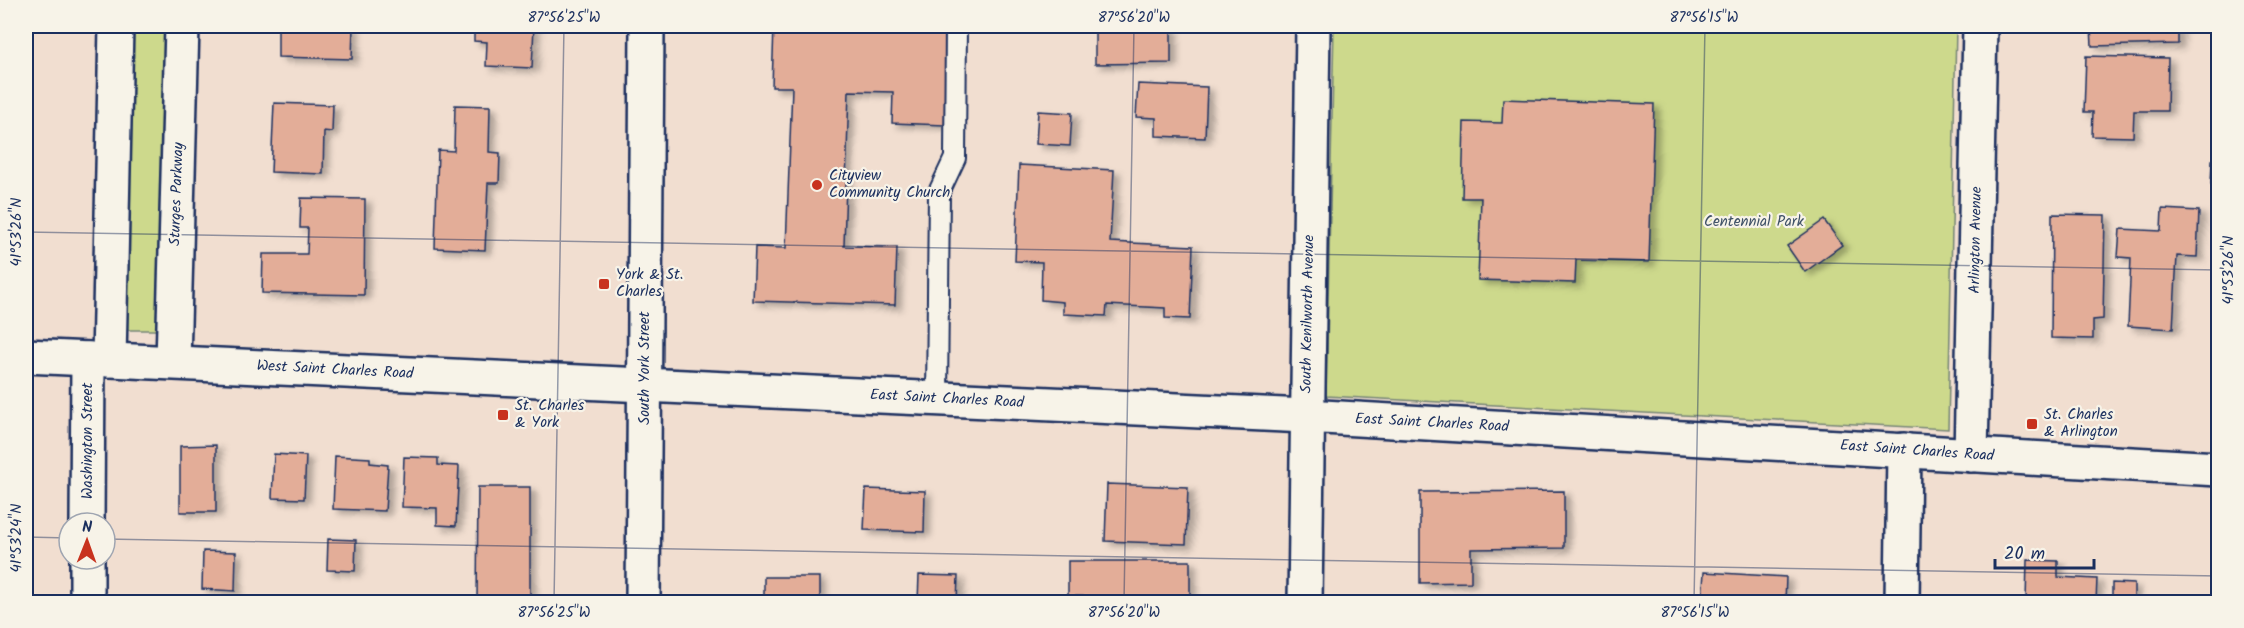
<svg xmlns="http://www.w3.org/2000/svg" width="2244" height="628" font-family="Kalam,sans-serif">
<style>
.green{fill:#cdd98c;stroke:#748475;stroke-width:1.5}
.building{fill:#e3ad98;stroke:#1b2f5e;stroke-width:1.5;filter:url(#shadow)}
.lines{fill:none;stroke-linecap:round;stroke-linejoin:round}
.service-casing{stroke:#1b2f5e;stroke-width:24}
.minor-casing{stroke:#1b2f5e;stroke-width:38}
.secondary-casing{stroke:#1b2f5e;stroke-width:38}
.service{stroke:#f7f3e8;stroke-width:20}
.minor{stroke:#f7f3e8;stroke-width:33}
.secondary{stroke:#f7f3e8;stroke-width:33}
.ticks{fill:none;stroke:#1b2f5e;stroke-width:1.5;stroke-opacity:0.45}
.poi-dot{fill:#c8321e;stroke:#f7f3e8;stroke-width:2}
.labels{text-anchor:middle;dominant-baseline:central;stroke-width:4.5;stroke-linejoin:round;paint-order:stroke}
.poi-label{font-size:15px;fill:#1b2f5e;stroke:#f7f3e8;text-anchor:start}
.street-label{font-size:15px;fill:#1b2f5e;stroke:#f7f3e8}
.park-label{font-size:15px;fill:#3f5167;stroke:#f7f3e8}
.neatline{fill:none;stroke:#1b2f5e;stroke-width:2}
.ticks-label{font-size:15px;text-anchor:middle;fill:#1b2f5e}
</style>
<defs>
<filter id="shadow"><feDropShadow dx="6" dy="4" stdDeviation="3" flood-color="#0004"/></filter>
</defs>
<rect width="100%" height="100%" fill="#f1ded0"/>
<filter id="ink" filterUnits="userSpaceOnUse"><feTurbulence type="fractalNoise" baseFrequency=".0167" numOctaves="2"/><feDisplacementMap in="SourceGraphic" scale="12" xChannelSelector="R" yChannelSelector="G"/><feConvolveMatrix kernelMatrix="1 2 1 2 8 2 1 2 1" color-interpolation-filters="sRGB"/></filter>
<g filter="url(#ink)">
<g class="green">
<path d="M128,26H171L163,330H120Z"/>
<path d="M1334,26H1956L1948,429L1326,396Z"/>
</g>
<g class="building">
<path d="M278,26H353L352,59L278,57Z"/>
<path d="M474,26H534L532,68L486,66L487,42L474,41Z"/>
<path d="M774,26H953L945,125L892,123L893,92L849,91L844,246L897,247L895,305L753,301L755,247L786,248L792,87H772Z"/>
<path d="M1095,26H1171V63L1095,64Z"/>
<path d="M2091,26H2178V44L2092,46Z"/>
<path d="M2086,56L2168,58L2167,111H2134L2133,137L2092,136L2093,112H2084Z"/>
<path d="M1138,84L1207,87L1205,138L1156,136V118L1136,117Z"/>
<path d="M1503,99L1654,104L1649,262L1576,260L1575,283L1478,280L1481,198H1462L1464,122L1502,123Z"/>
<path d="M274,103L333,105L332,132L324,131L323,174L271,172Z"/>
<path d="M455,105L490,106L489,152L500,153L499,183H488L485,250L435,248L438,150L454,151Z"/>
<path d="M1038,111L1072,113L1070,146L1036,144Z"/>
<path d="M2212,160H2218V184H2211Z"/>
<path d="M1019,165L1114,170L1110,242L1193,246L1190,319L1165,318V308L1107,305L1106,316L1063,314V302L1041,300L1042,262L1015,261Z"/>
<path d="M301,198L365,199L364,295L262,293L263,254H307L308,228H300Z"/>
<path d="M2162,209L2199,211L2197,257L2177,256L2173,329L2128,326L2131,258L2118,257L2120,229L2161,231Z"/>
<path d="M2052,214L2105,215L2103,319L2093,320V339L2051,338Z"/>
<path d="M1824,220L1842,245L1805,272L1787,246Z"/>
<path d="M216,445V512H180V446Z"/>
<path d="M274,454L306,456L304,499L272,498Z"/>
<path d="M335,456L370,458V463L388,465L385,511L333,509Z"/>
<path d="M404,457L438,458V465L459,466L456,526L437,525V508L402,507Z"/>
<path d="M1107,484L1188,487L1186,544L1105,541Z"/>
<path d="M478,487H530V602H477Z"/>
<path d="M866,489L925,491L924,532L864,530Z"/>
<path d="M1564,491V548L1471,549V582L1420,583V492Z"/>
<path d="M328,539L356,540L355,571L327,570Z"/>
<path d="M203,551L236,552L235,591L202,589Z"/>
<path d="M2027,560L2058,561V577L2097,579L2096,602H2026Z"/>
<path d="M1068,561H1190V600L1178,599V602H1108V597L1068,596Z"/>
<path d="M1704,572L1786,577L1785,602H1702Z"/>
<path d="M919,575L958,576L957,602H918Z"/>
<rect x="764" y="577" width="56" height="25"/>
<path d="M2112,583L2134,584V602H2112Z"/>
<path d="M430,599L461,600V602H430Z"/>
</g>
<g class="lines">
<defs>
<path id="service" d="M937,399L939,192L955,158L956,26"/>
<g id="minor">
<path d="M109,360L116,26"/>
<path d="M173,362L182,26"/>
<path d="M1971,455L1980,26"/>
<path d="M87,523L88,359"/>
<path d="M87,602V559"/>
<path d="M1305,602L1313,26"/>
<path d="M1902,602L1904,450"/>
</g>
<g id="secondary">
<path d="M26,356L1306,416L2218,469"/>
<path d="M643,602L647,26"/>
</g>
</defs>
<use href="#service" class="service-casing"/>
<use href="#minor" class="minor-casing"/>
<use href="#secondary" class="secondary-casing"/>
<use href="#service" class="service"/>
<use href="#minor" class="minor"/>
<use href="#secondary" class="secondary"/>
</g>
</g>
<path class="ticks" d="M26,232L2218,270M26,537L69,538M105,539L2218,576M554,602L564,26M1124,602L1134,26M1694,602L1705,26"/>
<g class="poi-dot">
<circle cx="817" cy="185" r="6"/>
<rect x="598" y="278" width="12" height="12" rx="3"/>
<rect x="497" y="409" width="12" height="12" rx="3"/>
<rect x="2026" y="418" width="12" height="12" rx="3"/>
</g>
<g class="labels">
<g class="poi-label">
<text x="829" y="176">Cityview<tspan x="829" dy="17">Community Church</tspan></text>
<text x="616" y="275">York &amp; St.<tspan x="616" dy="17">Charles</tspan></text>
<text x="515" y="406">St. Charles<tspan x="515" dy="17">&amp; York</tspan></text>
<text x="2044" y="415">St. Charles<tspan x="2044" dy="17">&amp; Arlington</tspan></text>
</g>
<g class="street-label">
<text transform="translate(177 194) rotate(-88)">Sturges Parkway</text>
<text transform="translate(1976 240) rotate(-89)">Arlington Avenue</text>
<text transform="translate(1308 314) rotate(-89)">South Kenilworth Avenue</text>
<text transform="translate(645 368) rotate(-90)">South York Street</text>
<text transform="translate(335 370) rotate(3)">West Saint Charles Road</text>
<text transform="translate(947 399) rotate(3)">East Saint Charles Road</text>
<text transform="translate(1432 423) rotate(3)">East Saint Charles Road</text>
<text transform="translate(88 441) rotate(-90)">Washington Street</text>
<text transform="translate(1917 451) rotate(4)">East Saint Charles Road</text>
</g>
<g class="park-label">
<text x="1754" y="222">Centennial Park</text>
</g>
</g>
<rect width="2244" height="628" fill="none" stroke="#f7f3e8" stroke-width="66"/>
<g transform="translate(87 541) rotate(1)"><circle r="28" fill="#f7f3e8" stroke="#9fa5b1" stroke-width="1.5"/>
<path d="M0-4.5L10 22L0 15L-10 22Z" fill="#c8321e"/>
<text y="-9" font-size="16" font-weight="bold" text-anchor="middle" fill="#1b2f5e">N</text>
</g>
<path d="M1995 559v9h99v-9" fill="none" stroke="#1b2f5e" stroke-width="3"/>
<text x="2004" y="559" font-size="18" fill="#1b2f5e" stroke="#f7f3e8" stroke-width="4.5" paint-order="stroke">20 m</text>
<rect x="33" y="33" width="2178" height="562" class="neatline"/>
<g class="ticks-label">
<text x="564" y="22">87°56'25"W</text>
<text x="1134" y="22">87°56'20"W</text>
<text x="1704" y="22">87°56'15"W</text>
<text transform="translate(16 232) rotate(-90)" y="5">41°53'26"N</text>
<text transform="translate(2228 270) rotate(-90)" y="5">41°53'26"N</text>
<text transform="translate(16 538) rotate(-90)" y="5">41°53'24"N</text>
<text x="554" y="617">87°56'25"W</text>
<text x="1124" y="617">87°56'20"W</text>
<text x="1695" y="617">87°56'15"W</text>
</g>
</svg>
